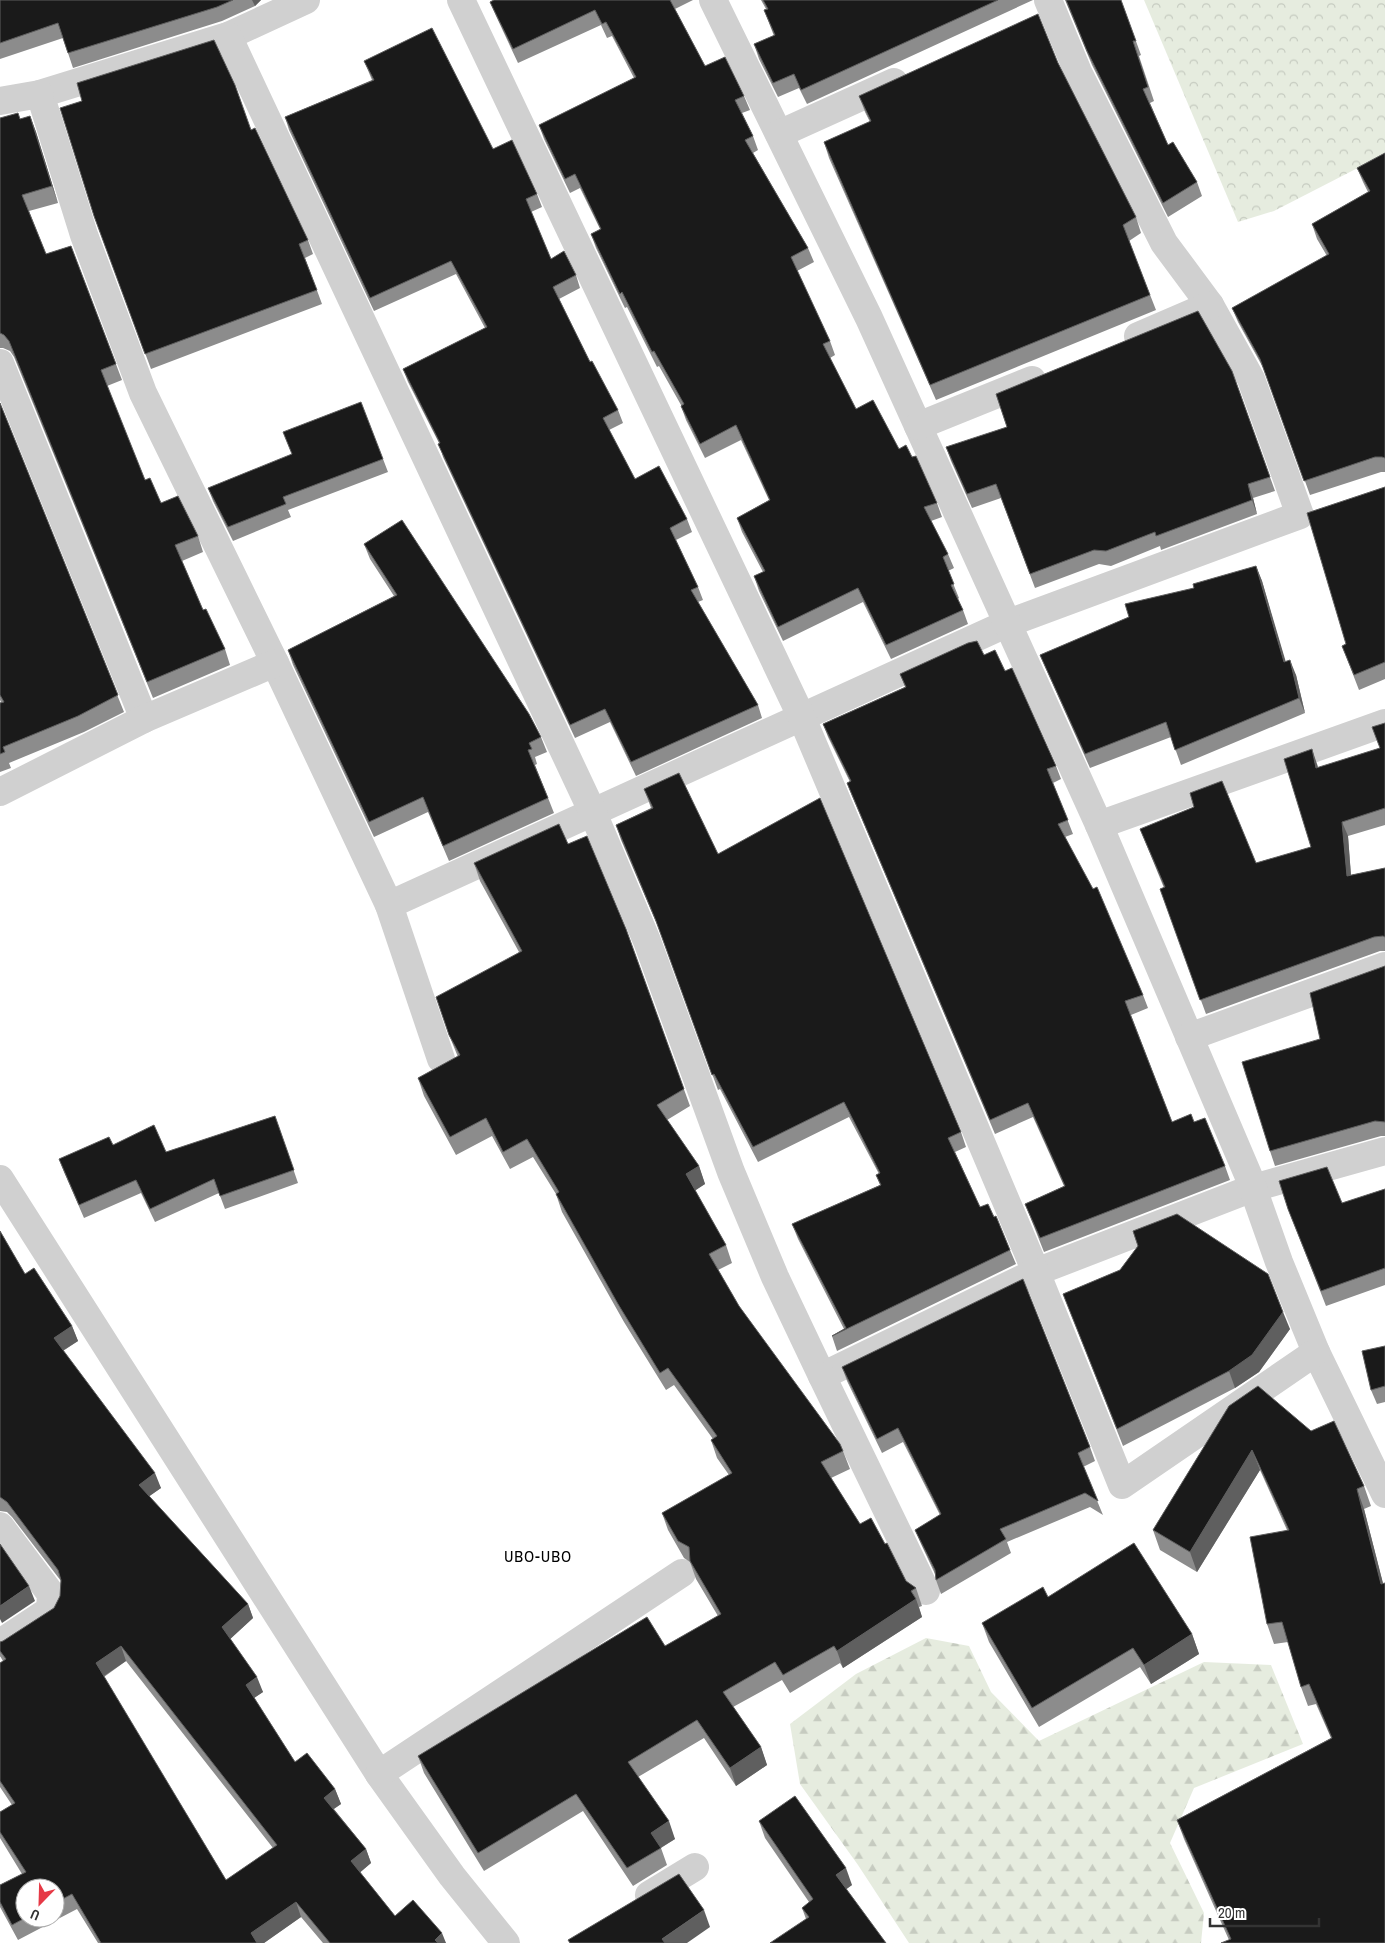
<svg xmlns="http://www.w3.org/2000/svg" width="1385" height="1943" font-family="'Archivo Narrow',sans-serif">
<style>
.forest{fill:url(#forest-firs)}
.park{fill:url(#park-crowns)}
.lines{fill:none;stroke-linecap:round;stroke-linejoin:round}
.minor{stroke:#d0d0d0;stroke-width:28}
.wall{fill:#8c8c8c;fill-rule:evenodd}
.shaded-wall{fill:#5f5f5f}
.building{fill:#1a1a1a;stroke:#5f5f5f;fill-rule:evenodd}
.labels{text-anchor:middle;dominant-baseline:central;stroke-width:5;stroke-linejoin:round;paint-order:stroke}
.quarter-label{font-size:16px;letter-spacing:1px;fill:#000;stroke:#fff}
</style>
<defs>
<pattern id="forest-firs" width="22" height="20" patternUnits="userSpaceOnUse" patternTransform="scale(1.25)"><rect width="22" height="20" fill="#e6ecdf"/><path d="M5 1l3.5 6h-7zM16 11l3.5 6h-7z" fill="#c6cbc0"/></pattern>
<pattern id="park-crowns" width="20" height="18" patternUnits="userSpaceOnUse" patternTransform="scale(1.25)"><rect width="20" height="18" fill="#e6ecdf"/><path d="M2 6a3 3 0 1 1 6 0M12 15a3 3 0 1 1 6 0" fill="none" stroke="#c6cbc0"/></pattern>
</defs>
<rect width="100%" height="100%" fill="#fff"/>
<path class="forest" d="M926,1638L969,1646L991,1692L1039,1741L1204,1662L1271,1665L1303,1744L1194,1788L1170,1843L1204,1913L1201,1943H909L858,1865L800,1784L790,1724L856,1674Z"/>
<path class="park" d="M1144,0H1385V154L1274,211L1238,222Z"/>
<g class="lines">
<g class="minor">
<path d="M306,0L228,36L40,94L84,235L143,393L275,663L389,905L1006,624L1300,515L1251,379L1210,305L1164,243L1078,72L1048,0"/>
<path d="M461,0L802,718L1036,1272L1253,1188L1385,1151"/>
<path d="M713,0L869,318L1099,825L1249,1177L1279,1262L1316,1352L1385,1494"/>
<path d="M228,36L593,813L647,941L731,1172L775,1277L822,1376L1036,1272L1122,1485L1316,1352"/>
<path d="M0,101L40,94"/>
<path d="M779,134L894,82"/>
<path d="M1138,336L1210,305"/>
<path d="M0,363L144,719"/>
<path d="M918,426L1032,380"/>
<path d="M0,792L144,719L275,663"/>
<path d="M1099,825L1385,723"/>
<path d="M389,905L441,1059"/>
<path d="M1189,1037L1385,966"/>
<path d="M0,1179L379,1774L452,1876L506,1943"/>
<path d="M822,1376L926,1591"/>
<path d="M0,1526L51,1594L50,1610L0,1643"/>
<path d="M379,1774L682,1573"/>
<path d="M649,1895L695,1867"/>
</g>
</g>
<g class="wall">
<path d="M0,0H261L255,6L222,21L73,68L63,38L0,59Z"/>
<path d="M494,0H693L675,9L705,66L744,96L750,110L742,113L753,136L758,150L753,153L808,248L814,262L797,271L830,341L835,355L830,358L856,409L899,449L937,503L942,517L931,521L948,554L954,568L948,571L959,598L958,599L963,610L968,624L891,659L863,602L783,641L759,591L754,576L763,572L742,532L737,518L769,500L741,440L705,458L686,420L681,406V405L659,366L657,367L627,307L625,308L622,302L596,248L591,234L600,229L580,188L570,193L544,139L539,125L634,78L612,36L607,38L601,25L518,63L496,16L490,2Z"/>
<path d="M761,0H1033L807,104L799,88L778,97L759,59L754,44L774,36L764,10L766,9Z"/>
<path d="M1065,0H1121L1141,55L1139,56L1154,101L1150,103L1168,145L1197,182L1202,196L1168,217L1092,65Z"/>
<path d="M364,61L493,149L537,194L542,207L531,212L551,259L576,275L580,288L559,299L590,362L618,410L623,423L609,430L635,479L687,519L692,532L676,540L698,587L703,600L698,602L758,705L762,718L636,776L610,722L575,738L443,457L439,443L408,382L403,369L485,328L456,274L374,311L289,130L285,117L372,80Z"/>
<path d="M1058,63L1136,217L1141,233L1129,241L1156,310L936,400L829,158L824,142L870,122L865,112L859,96Z"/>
<path d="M30,116L36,132L58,203L29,211L46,254L71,246L122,380L107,386L145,480L161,503L198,536L203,552L182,561L203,610L225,649L230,665L153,698L14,357L10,351L3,348H0V118L21,119Z"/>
<path d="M251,129L308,240L313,254L305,258L322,304L151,369L94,216Z"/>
<path d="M1385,153V472H1381L1310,495L1266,373L1238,322L1232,308L1327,256L1317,239L1312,224L1368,192L1363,182L1357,168Z"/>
<path d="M1232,371L1275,491L1253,498L1257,514L1161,550L1160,546L1111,566L1099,564L1035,588L1001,498L972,508L951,461L946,447Z"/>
<path d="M0,403L124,712L84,732L9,763L11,768L0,772V703L1,702L0,700Z"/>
<path d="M383,459L388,472L288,510L291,517L233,541L213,501L208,488Z"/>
<path d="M1385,487V679L1359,690L1342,646L1346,644Z"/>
<path d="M364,544L541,737L547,752L535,757L537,764L535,765L554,813L449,861L428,812L374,837L293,665L288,650L394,596L370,559Z"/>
<path d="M1256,566L1262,581L1285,662L1296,675L1305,713L1181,765L1171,737L1090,768L1046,669L1040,655L1129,617L1194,588Z"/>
<path d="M984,655L1005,671L1056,766L1061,779L1053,783L1073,834L1065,837L1143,995L1148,1008L1131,1015L1172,1122H1194L1225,1166L1230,1180L1044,1252L1025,1204L1064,1186L1033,1117L995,1134L852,796L847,783L850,782L828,737L823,724L905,687L900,674Z"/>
<path d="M1385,723V825L1348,836L1351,875L1385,868V951H1380L1206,1014L1160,889L1164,888L1140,829L1256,863L1311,847L1317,764L1318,768L1380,748Z"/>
<path d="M644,789L718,854L961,1132L966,1147L955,1152L980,1207L1010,1250L1016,1264L837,1351L832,1336L844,1329L798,1239L792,1224L880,1185L876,1175L879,1174L849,1117L758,1162L720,1089L718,1090L662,936L621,840L616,825L651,808Z"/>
<path d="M568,844L626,929L690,1106L667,1120L699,1166L705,1184L695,1190L726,1245L732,1263L718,1270L739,1306L843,1451L850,1469L831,1478L860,1524L906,1581L916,1588L922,1606L919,1607L922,1617L843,1668L840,1663L790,1693L782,1680L733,1707L761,1747L767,1765L736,1786L704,1738L638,1777L675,1839L661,1848L667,1865L633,1886L583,1811L484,1871L424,1773L418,1756L665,1646L718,1616L696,1579L690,1562L684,1558L668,1530L662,1513L729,1475L717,1458L711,1440L713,1439L674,1385L666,1390L624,1322L562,1212L556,1194L533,1157L510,1169L492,1136L456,1155L424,1096L418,1078L458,1057L449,1035L519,952L480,881L474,863Z"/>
<path d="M1385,966V1136H1381L1275,1166L1270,1151L1320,1039Z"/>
<path d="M275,1116L298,1183L225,1209L219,1193L155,1222L141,1193L84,1218L64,1172L59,1159L113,1145L166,1152Z"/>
<path d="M1385,1189V1285L1326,1306L1288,1209L1342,1203Z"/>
<path d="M0,1231L25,1274L72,1326L78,1341L63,1351L161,1488L149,1496L248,1604L253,1618L230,1639L263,1692L254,1698L295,1762L335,1789L341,1804L334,1809L366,1849L371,1863L360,1872L395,1916L446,1943H323L301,1917L264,1943H98L77,1909L18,1940L0,1907V1885L22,1874L0,1838V1812L12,1805L0,1787V1663L3,1661L0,1656V1642L3,1641L54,1608L60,1596L61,1581L12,1517L7,1512L0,1511ZM126,1661L273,1848L226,1880L104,1677ZM55,1888V1918H25Z"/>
<path d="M1133,1231L1290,1329L1259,1372L1235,1388L1123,1446L1063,1294L1120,1270L1138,1246Z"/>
<path d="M1385,1346V1402L1377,1404L1371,1390Z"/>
<path d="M842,1367L1090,1447L1095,1461L1083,1467L1103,1515L1090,1507L1007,1542L1011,1553L941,1594L936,1580L935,1574L921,1544L915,1530L940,1515L903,1442L882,1453L847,1381Z"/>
<path d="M1229,1406L1364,1486L1371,1506L1364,1509L1383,1584L1385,1943L1229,1940L1184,1839L1177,1820L1331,1738L1316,1704L1308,1706L1301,1687L1288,1642L1274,1644L1267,1624L1287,1530L1260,1470L1197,1572L1160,1550L1153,1530Z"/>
<path d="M1048,1597L1192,1634L1199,1654L1151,1684L1140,1667L1039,1727L989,1642L982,1623Z"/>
<path d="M759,1821L852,1885L806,1919L802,1908L809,1902L765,1838Z"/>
</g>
<g class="shaded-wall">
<path d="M252,0H261L255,6Z"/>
<path d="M30,116L36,132L58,203L52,186Z"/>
<path d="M1248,484L1253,498L1257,514L1252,500Z"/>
<path d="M1256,566L1262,581L1290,676L1284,662Z"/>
<path d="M1290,660L1296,675L1305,713L1299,698Z"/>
<path d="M1312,749L1317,764L1322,783L1316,768Z"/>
<path d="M1342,822L1348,836L1352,890L1347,876Z"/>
<path d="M699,1166L705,1184L693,1192L686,1174Z"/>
<path d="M1283,1312L1290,1329L1259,1372L1235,1388L1229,1371Z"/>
<path d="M72,1326L78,1341L59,1353L54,1338Z"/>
<path d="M1252,1450L1260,1470L1197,1572L1190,1552Z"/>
<path d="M155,1473L161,1488L144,1500L139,1485Z"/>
<path d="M1357,1489L1364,1509L1385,1591L1381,1584Z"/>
<path d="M29,1586L35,1601L2,1623L0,1619V1606Z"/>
<path d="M916,1599L922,1617L843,1668L837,1651Z"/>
<path d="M248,1604L253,1618L227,1642L222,1627Z"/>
<path d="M1192,1634L1199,1654L1151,1684L1144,1665Z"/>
<path d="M121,1646L126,1661L101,1678L96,1663Z"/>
<path d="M257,1677L263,1692L251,1700L246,1685Z"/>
<path d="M761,1747L767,1765L736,1786L730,1768Z"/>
<path d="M335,1789L341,1804L329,1812L324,1798Z"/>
<path d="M669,1821L675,1839L657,1850L651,1833Z"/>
<path d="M366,1849L371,1863L356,1876L351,1861Z"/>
<path d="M846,1868L852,1885L842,1892L836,1875Z"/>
<path d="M296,1902L301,1917L264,1943H254L251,1933Z"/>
<path d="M704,1910L710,1927L687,1943H663L662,1939Z"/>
<path d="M442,1933L446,1943H436L435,1940Z"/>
</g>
<g class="building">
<path d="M0,0H233L217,7L68,53L58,23L0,43Z"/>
<path d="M494,0H670L705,66L725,57L744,96L735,100L753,136L745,140L808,248L791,257L830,341L823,344L856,409L873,400L899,449L906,445L912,457L916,456L937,503L924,507L948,554L943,557L954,584L951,585L963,610L886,645L858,588L778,627L754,576L765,571L737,518L770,500L736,425L700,444L681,406L684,404L654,351L652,352L622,292L620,294L617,288L591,234L601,229L575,174L565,179L539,125L636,77L606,22L602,24L595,10L513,49L490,2Z"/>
<path d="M763,0H998L801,90L794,74L773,83L754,44L775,35L764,10L768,9Z"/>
<path d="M1066,0H1121L1136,41H1133L1148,87L1143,89L1168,145L1173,142L1197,182L1163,203L1087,51Z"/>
<path d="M1038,14L1058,63L1136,217L1123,225L1150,295L930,385L824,142L871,121L859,96Z"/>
<path d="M432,28L493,149L512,140L537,194L526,199L551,259L564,251L576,275L553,287L590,362L592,361L618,410L603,418L635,479L659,466L687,519L670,528L698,587L691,590L758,705L631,762L605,709L570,725L438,444L440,443L403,369L487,327L451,261L370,298L285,117L374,80L364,61Z"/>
<path d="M214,40L235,85L251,130L255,128L308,240L299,244L317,290L145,354L94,216L60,108L82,101L77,83Z"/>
<path d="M18,113L20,119L30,116L52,186L22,195L46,254L71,246L116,364L101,370L145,480L150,478L161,503L178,496L198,536L175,545L203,610L206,609L225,649L147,682L9,341L4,335L0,333V118Z"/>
<path d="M1385,153V458L1382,457H1375L1304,481L1260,359L1232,308L1329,254L1312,224L1370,191L1357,168Z"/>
<path d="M1198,311L1232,371L1270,477L1248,484L1252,500L1156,536L1155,532L1106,551L1094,550L1030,574L996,484L967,494L946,447L1007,427L996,394Z"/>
<path d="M361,402L383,459L283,497L286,504L228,527L208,488L292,454L283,432Z"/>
<path d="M0,403L118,695L78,716L3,747L5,752L0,754V703L4,702L0,695Z"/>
<path d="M1385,487V662L1354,675L1342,646L1346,644L1307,513Z"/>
<path d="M402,520L529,714L541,737L529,743L532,749L528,750L548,798L443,846L423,797L369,822L288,650L397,595L364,544Z"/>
<path d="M1256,566L1284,662L1290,660L1299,698L1175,750L1166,722L1085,754L1040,655L1129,617L1125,604L1194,588L1193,584Z"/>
<path d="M977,641L984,655L995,650L1005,671L1012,668L1056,766L1047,769L1068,820L1058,824L1093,889L1097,887L1143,995L1125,1001L1172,1122L1191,1114L1194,1122L1205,1118L1225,1166L1040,1238L1025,1204L1065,1186L1028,1103L990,1120L847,783L851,781L823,724L906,687L900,674L968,643Z"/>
<path d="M1385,723V808L1342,822L1347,876L1385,868V937L1383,936L1374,937L1200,1000L1160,889L1165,887L1140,829L1194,807L1190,793L1222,781L1256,863L1311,847L1284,759L1312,749L1316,768L1380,748L1372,727Z"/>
<path d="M679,773L718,854L820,798L961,1132L948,1138L980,1207L988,1204L994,1217L996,1216L1010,1250L832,1336L846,1328L792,1224L881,1185L876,1175L880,1173L844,1102L753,1147L714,1074L712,1075L656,921L616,825L653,808L644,789Z"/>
<path d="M559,824L568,844L587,836L626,929L684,1089L657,1105L699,1166L686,1174L726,1245L709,1254L739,1306L840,1444L843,1451L821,1462L860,1524L871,1518L885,1544L887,1543L906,1581L916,1588L911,1591L916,1599L837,1651L834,1646L783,1675L775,1662L723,1692L761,1747L730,1768L697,1720L628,1762L669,1821L651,1833L661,1848L627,1868L576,1794L478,1853L418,1756L647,1617L665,1646L721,1614L690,1561L689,1547L678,1541L662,1513L732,1473L711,1440L717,1436L668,1368L660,1373L618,1304L556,1194L559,1192L527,1139L503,1152L486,1118L450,1137L418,1078L460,1055L449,1035L436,997L522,951L474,863Z"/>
<path d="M1385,966V1122L1375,1121L1270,1151L1242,1062L1320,1039L1310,993Z"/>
<path d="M275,1116L294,1170L220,1196L214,1179L150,1209L136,1180L79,1205L59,1159L109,1137L113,1145L154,1125L166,1152Z"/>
<path d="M1327,1167L1342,1203L1385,1189V1268L1321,1291L1288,1209L1279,1181Z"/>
<path d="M1177,1214L1268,1274L1283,1312L1252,1355L1229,1371L1117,1429L1063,1294L1120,1270L1138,1246L1133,1231Z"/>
<path d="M0,1231L25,1274L34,1268L72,1326L54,1338L155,1473L139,1485L248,1604L222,1627L257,1677L246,1685L295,1762L307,1753L335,1789L324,1798L366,1849L351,1861L395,1916L413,1900L442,1933L435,1940L438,1943H330L296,1902L251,1933L257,1943H101L72,1894L55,1903V1888H25V1918L12,1925L0,1902V1885L26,1872L0,1832V1812L15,1803L0,1781V1663L6,1659L0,1651V1642L3,1641L54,1608L60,1596L61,1580L58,1570L7,1502L0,1497ZM121,1646L277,1845L226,1880L96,1663Z"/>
<path d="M1023,1279L1090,1447L1078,1453L1098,1501L1085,1493L1000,1529L1006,1539L936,1580L935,1570L915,1530L941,1514L898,1428L877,1439L842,1367Z"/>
<path d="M1385,1346V1386L1371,1390L1362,1351Z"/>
<path d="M1258,1386L1311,1431L1334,1421L1364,1486L1357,1489L1381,1584L1385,1583V1943H1221L1231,1939L1177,1820L1332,1738L1309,1684L1301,1687L1282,1622L1267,1624L1250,1537L1289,1530L1252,1450L1190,1552L1153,1530L1229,1406Z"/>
<path d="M1134,1543L1192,1634L1144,1665L1133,1648L1032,1708L982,1623L1043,1587L1048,1597Z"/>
<path d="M0,1544L29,1586L0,1606Z"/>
<path d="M795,1796L846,1868L836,1875L886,1943H770L809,1917L802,1908L813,1899L759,1821Z"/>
<path d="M679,1874L704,1910L662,1939L665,1943H570L568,1940Z"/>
</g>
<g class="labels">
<g class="quarter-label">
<text x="538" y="1556">UBO-UBO</text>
</g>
</g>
<g transform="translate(40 1903) rotate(203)"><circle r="24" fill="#ffffff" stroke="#adadad"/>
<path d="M0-4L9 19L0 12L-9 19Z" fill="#e63946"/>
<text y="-8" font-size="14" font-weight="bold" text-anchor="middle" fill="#333333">U</text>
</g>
<path d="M1210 1918v8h109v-8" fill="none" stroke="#333333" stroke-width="2.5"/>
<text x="1218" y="1918" font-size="15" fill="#333333" stroke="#ffffff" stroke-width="4" paint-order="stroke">20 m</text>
</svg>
